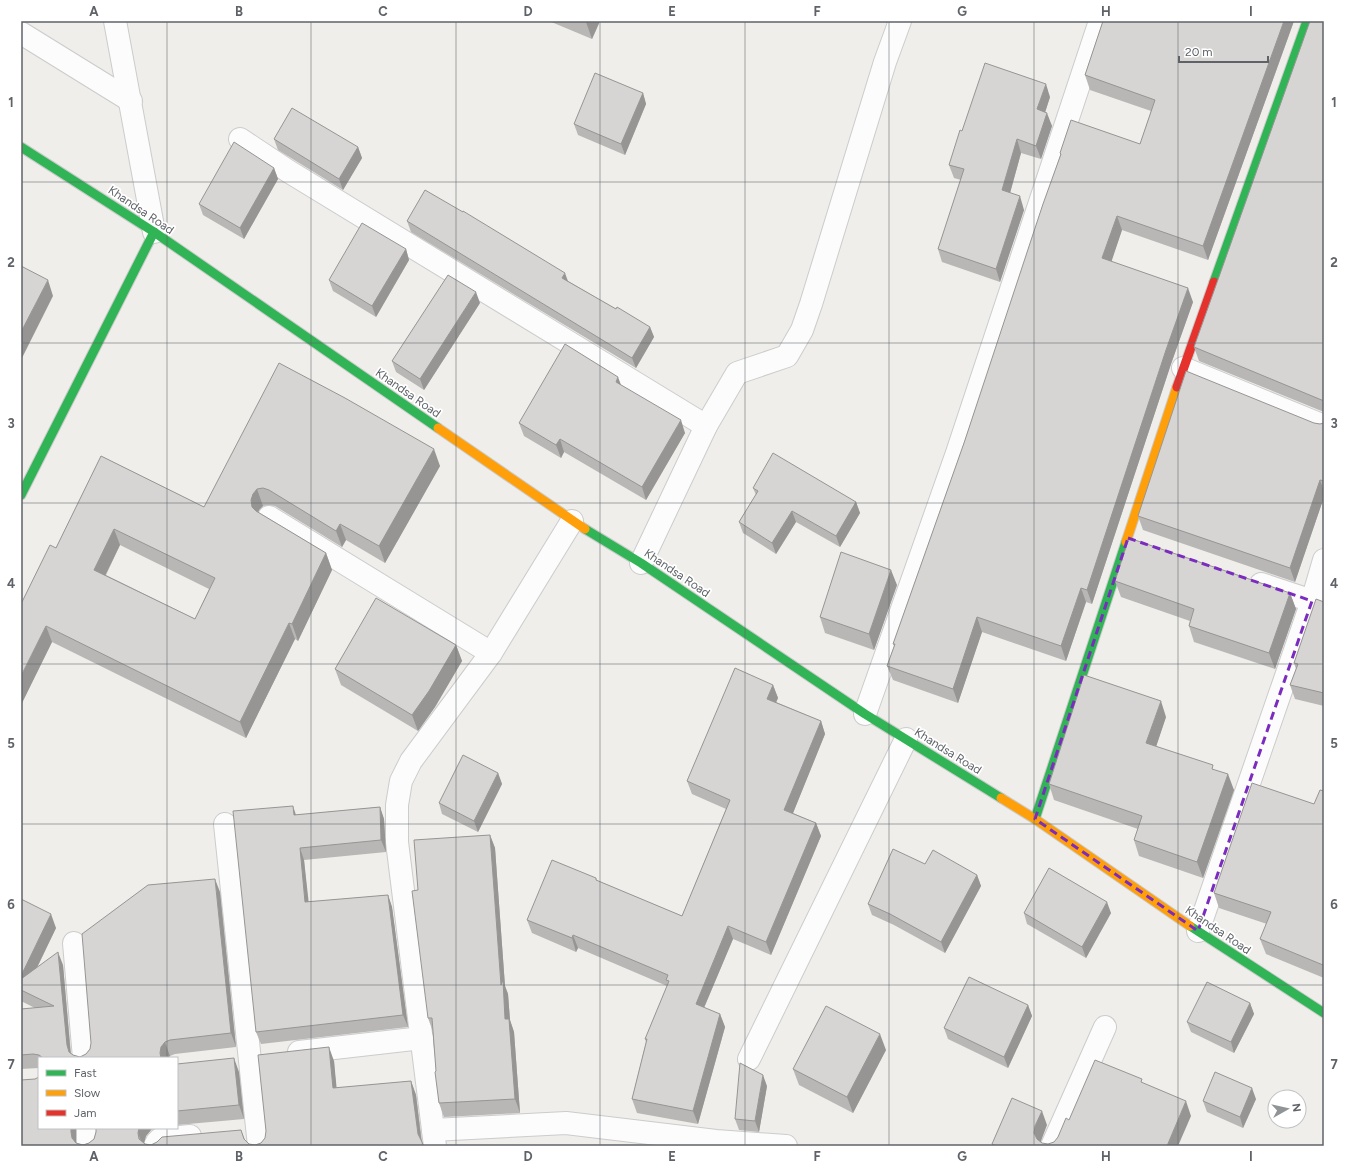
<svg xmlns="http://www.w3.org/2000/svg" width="1345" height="1167" font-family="Figtree,sans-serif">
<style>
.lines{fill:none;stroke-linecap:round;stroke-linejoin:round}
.street-casing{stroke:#cbcccc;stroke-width:24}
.fast-casing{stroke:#cacacb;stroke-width:11}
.slow-casing{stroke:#cacacb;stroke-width:11}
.jam-casing{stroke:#cacacb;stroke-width:11}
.street{stroke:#fdfcfc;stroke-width:22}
.fast{stroke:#30b455;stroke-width:9}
.slow{stroke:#ff9f0a;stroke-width:9}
.jam{stroke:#e5322d;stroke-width:9}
.wall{fill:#b8b7b5;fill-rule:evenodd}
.shaded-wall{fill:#969594}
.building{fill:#d6d5d3;stroke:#969594;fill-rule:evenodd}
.marked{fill:none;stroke:#7b2cbf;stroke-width:3;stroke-dasharray:8 5;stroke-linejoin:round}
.grid{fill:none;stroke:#5f6368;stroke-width:1;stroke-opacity:0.55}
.labels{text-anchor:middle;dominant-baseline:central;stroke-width:3.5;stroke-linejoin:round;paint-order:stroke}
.street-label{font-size:12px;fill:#5f6368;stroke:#fff}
.neatline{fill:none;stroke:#5f6368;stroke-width:1.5}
.grid-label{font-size:13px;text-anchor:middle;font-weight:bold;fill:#5f6368}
</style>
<rect width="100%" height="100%" fill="#efeeea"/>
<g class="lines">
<defs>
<g id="street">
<path d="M115,21L154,232"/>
<path d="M21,33L131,101"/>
<path d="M240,139L288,171L706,426"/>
<path d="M1183,368L1324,426"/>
<path d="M269,517L491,653"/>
<path d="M641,563L706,426L737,373L787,356L802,330L811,304L885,62L900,21"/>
<path d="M1261,584L1312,601"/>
<path d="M865,714L957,453L1100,21"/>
<path d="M225,824L259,1146"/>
<path d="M1198,931L1312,601L1324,560"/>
<path d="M74,943L84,1058"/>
<path d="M299,1052L422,1038"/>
<path d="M749,1059L906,739"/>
<path d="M88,1128V1146"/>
<path d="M433,1130L566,1123L716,1141L786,1146"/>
<path d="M155,1146L157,1142L160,1139L190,1136"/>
<path d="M435,1146L397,842V805L401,781L411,761L491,653L572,521"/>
<path d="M1052,1146L1105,1027"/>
</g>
<g id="fast">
<path d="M21,147L154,232L438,428"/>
<path d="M1214,282L1307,21"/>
<path d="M21,495L154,232"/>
<path d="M585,529L641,563L865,714L1001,798"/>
<path d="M1035,819L1126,542"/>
<path d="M1190,926L1324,1013"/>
</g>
<g id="slow">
<path d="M438,428L585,529"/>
<path d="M1126,542L1177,387"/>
<path d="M1001,798L1035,819L1190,926"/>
</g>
<path id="jam" d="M1177,387L1214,282"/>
</defs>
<use href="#street" class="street-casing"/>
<use href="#fast" class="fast-casing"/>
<use href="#slow" class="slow-casing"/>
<use href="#jam" class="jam-casing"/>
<use href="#street" class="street"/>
<use href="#fast" class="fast"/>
<use href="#slow" class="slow"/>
<use href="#jam" class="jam"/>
</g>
<g class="wall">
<path d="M549,21H600L592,39Z"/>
<path d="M1103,21H1294L1208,260L1122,230L1111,261L1193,302L1171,364L1092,604L1086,602L1066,661L982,632L958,703L893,680L887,666L894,646L893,644L964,443L1060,156V153L1140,144L1151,111L1090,90L1085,75Z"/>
<path d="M1324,21V412L1199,361L1194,347Z"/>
<path d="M643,93L646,104L625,155L578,135L574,124Z"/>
<path d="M1050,97L1045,112L1052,126L1041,159L1021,153L1010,193L1024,210L1000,282L942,262L938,249L961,180L954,178L949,165L962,131Z"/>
<path d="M274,139L358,147L362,158L343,190L278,150Z"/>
<path d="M274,168L278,179L244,239L203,215L199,204Z"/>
<path d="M407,221L568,281L616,309L650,327L654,337L636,368L411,232Z"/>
<path d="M406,249L409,260L376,317L333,291L329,280Z"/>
<path d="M480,303L424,390L396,372L392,361Z"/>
<path d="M621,385L685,433L646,500L564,452L561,458L524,436L519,423Z"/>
<path d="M346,399L440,466L385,563L346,540L342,547L275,506L269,505L263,506L259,510L258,512L326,553L332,570L298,641L295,639L246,738L52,642L21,705L56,548L101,456L204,507ZM120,545L209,589L195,619L106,575Z"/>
<path d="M1314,423L1320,424L1324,423V497L1295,582L1143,530L1138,516Z"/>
<path d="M753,488L856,502L860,513L840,547L796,522L776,554L743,533L739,522L756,495Z"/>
<path d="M1115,581L1290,593L1296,609L1275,669L1194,642L1189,626L1190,621L1121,597Z"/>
<path d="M897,585L874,650L825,633L820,617Z"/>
<path d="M1324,602V706L1295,699L1290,685L1296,669L1294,663Z"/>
<path d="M456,645L462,661L435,707L418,731L341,685L335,669Z"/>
<path d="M773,685L778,698L776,702L821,721L825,734L793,813L816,823L821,836L771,955L733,939L704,1008L720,1014L725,1027L698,1124L637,1113L632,1099L646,1042L645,1039L667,986L578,948L576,952L532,933L527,920L596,878L597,881L682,916L726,809L692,794L687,781Z"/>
<path d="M1166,717L1156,746L1214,770L1234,790L1203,878L1139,856L1134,840L1138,829L1054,800L1049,784Z"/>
<path d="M498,773L502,784L478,832L442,814L439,803Z"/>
<path d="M1324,791V978L1266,954L1260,939L1267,924L1219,908L1214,893L1314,804Z"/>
<path d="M380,807L384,819L386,852L304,860L308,902L388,895L392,907L408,1027L261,1044L256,1032L296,815Z"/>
<path d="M490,835L495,848L505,986L508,994L510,1020L514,1032L520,1113L444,1117L439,1103L433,1032L428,1018Z"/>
<path d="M925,864L977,875L981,886L945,953L894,925L872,915L868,904Z"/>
<path d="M220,892L236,1047L175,1054L170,1056L168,1058H39V1068L21,1069V1009L35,1008L21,1001V899L56,928L37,968L63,965L71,1053L73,1055L80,1057L86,1054Z"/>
<path d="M1024,913H1111L1086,958L1027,924Z"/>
<path d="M1250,1003L1254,1014L1234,1053L1191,1032L1187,1022Z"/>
<path d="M1028,1005L1032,1016L1008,1068L948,1039L944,1028Z"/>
<path d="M886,1050L853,1113L799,1085L793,1069Z"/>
<path d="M334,1061L336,1088L411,1081L416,1095L422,1141L424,1146H21L76,1128V1143L83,1145L89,1143L94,1139L96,1132V1128H156L151,1130L146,1136L144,1143L145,1144L151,1145L241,1130L245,1140L249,1144L255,1145L261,1143Z"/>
<path d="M177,1064L239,1072L244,1119L177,1125Z"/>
<path d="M767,1086L759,1132L739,1130L735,1119Z"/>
<path d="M1256,1099L1243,1128L1207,1112L1203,1101Z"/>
</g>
<g class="shaded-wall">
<path d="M586,21H600L592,39L586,22Z"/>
<path d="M1284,21H1294L1208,260L1203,246Z"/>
<path d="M1046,84L1050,97L1042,122L1037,109Z"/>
<path d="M643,93L646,104L625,155L621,144Z"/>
<path d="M1047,113L1052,126L1041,159L1036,146Z"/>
<path d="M1017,139L1021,153L1007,204L1002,190Z"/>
<path d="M358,147L362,158L343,190L339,179Z"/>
<path d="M274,168L278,179L244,239L240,228Z"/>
<path d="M1020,196L1024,210L1000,282L996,269Z"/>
<path d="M1117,216L1122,230L1108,272L1102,258Z"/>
<path d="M406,249L409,260L376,317L372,306Z"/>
<path d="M565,273L569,284L562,278Z"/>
<path d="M48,280L53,296L21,360V332Z"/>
<path d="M1188,288L1193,302L1171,364L1092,604L1087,590L1166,350Z"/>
<path d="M476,292L480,303L424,390L420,379Z"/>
<path d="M650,327L654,337L636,368L632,358Z"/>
<path d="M618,377L623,390L616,382Z"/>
<path d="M681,420L685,433L646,500L642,487Z"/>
<path d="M560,439L564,452L561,458L556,445Z"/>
<path d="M434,449L440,466L385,563L379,546Z"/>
<path d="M1320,480L1324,491V497L1295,582L1290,568Z"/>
<path d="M257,489L263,506L259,510L257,517L252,507L251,500L253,494Z"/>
<path d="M856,502L860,513L840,547L836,536Z"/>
<path d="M792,511L796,522L776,554L772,543Z"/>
<path d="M340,524L346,540L342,547L336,531Z"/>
<path d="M114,529L120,545L100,586L94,570Z"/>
<path d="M326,553L332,570L298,641L292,624Z"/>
<path d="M891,570L897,585L874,650L869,634Z"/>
<path d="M1081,588L1086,602L1066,661L1061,646Z"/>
<path d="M1290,593L1296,609L1275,669L1269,653Z"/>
<path d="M977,617L982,632L958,703L953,689Z"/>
<path d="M289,623L295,639L246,738L240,722Z"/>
<path d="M46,626L52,642L21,705V676Z"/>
<path d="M456,645L462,661L435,707L418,731L412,715Z"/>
<path d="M773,685L778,698L772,712L767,699Z"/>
<path d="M1161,701L1166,717L1152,759L1146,743Z"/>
<path d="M821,721L825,734L789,823L784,810Z"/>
<path d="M498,773L502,784L478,832L474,821Z"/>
<path d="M1228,774L1234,790L1203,878L1197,862Z"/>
<path d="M293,806L297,818L294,815Z"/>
<path d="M380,807L384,819L386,852L381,840Z"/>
<path d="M816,823L821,836L771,955L766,942Z"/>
<path d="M490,835L495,848L505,986L508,994L510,1020L514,1032L520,1113L515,1099L501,985Z"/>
<path d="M300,848L304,860L310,914L305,902Z"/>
<path d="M977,875L981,886L945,953L941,942Z"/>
<path d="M215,879L220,892L236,1047L231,1033Z"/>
<path d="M388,895L392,907L408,1027L403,1015Z"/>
<path d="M1107,902L1111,913L1086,958L1082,947Z"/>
<path d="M51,914L56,928L25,992L21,987V976Z"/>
<path d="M728,926L733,939L700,1017L696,1004Z"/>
<path d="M573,935L578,948L576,952L572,938Z"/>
<path d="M58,952L63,965L71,1058L67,1045Z"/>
<path d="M1250,1003L1254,1014L1234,1053L1231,1042Z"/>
<path d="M1028,1005L1032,1016L1008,1068L1004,1057Z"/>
<path d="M720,1014L725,1027L698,1124L693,1111Z"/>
<path d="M880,1034L886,1050L853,1113L847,1097Z"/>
<path d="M165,1042L170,1056L168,1058H161L160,1053L161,1047Z"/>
<path d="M329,1047L334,1061L338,1102L333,1088Z"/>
<path d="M234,1058L239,1072L244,1119L239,1105Z"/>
<path d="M763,1075L767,1086L759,1132L755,1121Z"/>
<path d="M411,1081L416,1095L422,1146L418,1134Z"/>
<path d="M1252,1088L1256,1099L1243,1128L1240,1117Z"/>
<path d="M1186,1101L1191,1116L1178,1146H1167Z"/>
<path d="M1042,1111L1047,1125L1041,1141L1040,1146L1034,1133L1035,1126Z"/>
<path d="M71,1128H76V1146L72,1138L71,1132Z"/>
<path d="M139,1128H150L151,1130L146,1136L143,1146L138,1133Z"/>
</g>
<g class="building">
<path d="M1103,21H1284L1203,246L1117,216L1102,258L1188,288L1166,350L1087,590L1081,588L1061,646L977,617L953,689L887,666L895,644H893L964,443L1043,204L1061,154L1060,153L1071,120L1140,144L1155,100L1085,75Z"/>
<path d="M1310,21H1324V401L1194,347Z"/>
<path d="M985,63L1046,84L1037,109L1047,113L1036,146L1017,139L1002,190L1020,196L996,269L938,249L964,169L949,165L960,130L962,131Z"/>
<path d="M595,73L643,93L621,144L574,124Z"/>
<path d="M292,108L358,147L339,179L274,139Z"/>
<path d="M234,142L274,168L240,228L199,204Z"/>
<path d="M425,190L463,212V211L565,273L562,278L616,309L617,307L650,327L632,358L407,221Z"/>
<path d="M362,223L406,249L372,306L329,280Z"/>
<path d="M21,266L48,280L21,332Z"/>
<path d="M448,275L476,292L420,379L392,361Z"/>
<path d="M565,344L618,377L616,382L681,420L642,487L560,439L556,445L519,423Z"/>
<path d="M279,363L345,398L434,449L379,546L340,524L336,531L269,490L263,488L257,489L253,494L251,500L252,507L256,511L326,553L292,624L289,623L240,722L46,626L21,676V604L50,545L56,548L101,456L204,507ZM114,529L215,578L195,619L94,570Z"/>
<path d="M1186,371L1314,423L1320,424L1324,423V481L1320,480L1290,568L1138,516Z"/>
<path d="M773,453L856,502L836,536L792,511L772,543L739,522L758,491L753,488Z"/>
<path d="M1129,538L1290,593L1269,653L1189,626L1194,609L1115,581Z"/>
<path d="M841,552L891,570L869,634L820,617Z"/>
<path d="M376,598L456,645L429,691L412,715L335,669Z"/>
<path d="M1316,599L1324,602V693L1290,685L1298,664L1294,663Z"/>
<path d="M735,668L773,685L767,699L821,721L784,810L816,823L766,942L728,926L696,1004L720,1014L693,1111L632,1099L647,1039H645L669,981L666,980L668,975L573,935L572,938L527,920L552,860L596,878V880L682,916L730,800L687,781Z"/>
<path d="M1084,675L1161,701L1146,743L1213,765L1212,769L1228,774L1197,862L1134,840L1142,816L1049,784Z"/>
<path d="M463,755L498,773L474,821L439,803Z"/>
<path d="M1252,783L1314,804L1320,790L1324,791V963L1323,965L1260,939L1271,912L1214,893Z"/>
<path d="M293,806L294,815L380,807L381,840L300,848L305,902L388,895L403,1015L256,1032L233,811Z"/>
<path d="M490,835L501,985L503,980L505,1019H509L515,1099L439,1103L435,1072L436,1071L432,1018H428L412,891L418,890L414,840Z"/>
<path d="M893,849L925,864L933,850L977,875L941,942L890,914L868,904Z"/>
<path d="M1049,868L1107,902L1082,947L1024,913Z"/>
<path d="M215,879L231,1033L170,1040L165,1042L161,1047L160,1053L161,1058H43L39,1055L33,1054L21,1055V1009L54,1006L21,990V979L58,952L67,1045L69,1052L73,1055L80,1057L86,1054L90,1049L91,1043L82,934L148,885Z"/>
<path d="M21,899L51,914L21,976Z"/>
<path d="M969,977L1028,1005L1004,1057L944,1028Z"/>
<path d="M1207,982L1250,1003L1231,1042L1187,1022Z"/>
<path d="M826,1006L880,1034L847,1097L793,1069Z"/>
<path d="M329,1047L333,1088L411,1081L418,1134L422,1142L423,1146H21V1080L35,1079L39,1077V1128H71V1132L72,1138L76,1143L83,1145L89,1143L94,1139L96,1132V1128H139L138,1133L139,1139L145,1144L151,1145L157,1142L162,1137L241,1130L244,1139L249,1144L255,1145L261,1143L265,1138L266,1131L258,1055Z"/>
<path d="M234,1058L239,1105L177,1111V1064Z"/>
<path d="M1095,1060L1142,1079L1141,1082L1186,1101L1167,1146H996L992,1144L1012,1098L1042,1111L1035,1126L1034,1133L1037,1139L1042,1143L1048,1144L1054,1142L1058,1137L1066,1118L1069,1120Z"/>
<path d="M740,1063L763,1075L755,1121L735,1119Z"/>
<path d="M1215,1072L1252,1088L1240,1117L1203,1101Z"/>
</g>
<path class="marked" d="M1128,538L1312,601L1198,931L1035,819Z"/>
<path class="grid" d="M167,21V1058M311,21V1146M456,21V1146M600,21V1146M745,21V1146M889,21V1146M1034,21V1146M1178,21V1146M21,182H1324M21,343H1324M21,503H1324M21,664H1324M21,824H1324M21,985H1324M167,1128V1146"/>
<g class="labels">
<g class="street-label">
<text transform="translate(141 210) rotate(34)">Khandsa Road</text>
<text transform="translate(408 393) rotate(35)">Khandsa Road</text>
<text transform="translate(677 573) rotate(34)">Khandsa Road</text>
<text transform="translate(948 751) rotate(32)">Khandsa Road</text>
<text transform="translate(1218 930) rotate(34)">Khandsa Road</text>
</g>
</g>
<rect width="1345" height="1167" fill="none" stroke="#ffffff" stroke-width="44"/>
<rect x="38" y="1057" width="140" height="72" fill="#ffffff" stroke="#bfc1c3"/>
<rect x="46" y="1070" width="20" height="6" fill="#30b455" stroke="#bfc1c3"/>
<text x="74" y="1077" font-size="12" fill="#5f6368">Fast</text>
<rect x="46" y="1090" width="20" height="6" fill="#ff9f0a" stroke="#bfc1c3"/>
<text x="74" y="1097" font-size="12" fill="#5f6368">Slow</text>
<rect x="46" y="1110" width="20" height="6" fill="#e5322d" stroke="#bfc1c3"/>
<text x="74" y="1117" font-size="12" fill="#5f6368">Jam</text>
<g transform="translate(1287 1109) rotate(82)"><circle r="19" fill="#ffffff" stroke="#bfc1c3"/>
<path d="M0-3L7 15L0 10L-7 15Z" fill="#919496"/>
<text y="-6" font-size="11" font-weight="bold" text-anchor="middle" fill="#5f6368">N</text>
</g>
<path d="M1179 56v6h89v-6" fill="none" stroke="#5f6368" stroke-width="2"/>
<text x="1185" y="56" font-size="12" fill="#5f6368" stroke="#ffffff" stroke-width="3" paint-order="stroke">20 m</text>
<rect x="22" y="22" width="1301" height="1123" class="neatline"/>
<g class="grid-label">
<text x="94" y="16">A</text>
<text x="239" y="16">B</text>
<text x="383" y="16">C</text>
<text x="528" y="16">D</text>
<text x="672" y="16">E</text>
<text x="817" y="16">F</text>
<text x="962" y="16">G</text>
<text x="1106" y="16">H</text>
<text x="1251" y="16">I</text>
<text x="11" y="107">1</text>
<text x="1334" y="107">1</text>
<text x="11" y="267">2</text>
<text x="1334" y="267">2</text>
<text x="11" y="428">3</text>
<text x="1334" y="428">3</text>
<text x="11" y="588">4</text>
<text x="1334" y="588">4</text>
<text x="11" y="748">5</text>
<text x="1334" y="748">5</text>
<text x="11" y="909">6</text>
<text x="1334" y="909">6</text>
<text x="11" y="1069">7</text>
<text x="1334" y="1069">7</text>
<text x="94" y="1161">A</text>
<text x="239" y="1161">B</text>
<text x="383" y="1161">C</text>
<text x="528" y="1161">D</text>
<text x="672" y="1161">E</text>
<text x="817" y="1161">F</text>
<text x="962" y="1161">G</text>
<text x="1106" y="1161">H</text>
<text x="1251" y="1161">I</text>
</g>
</svg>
